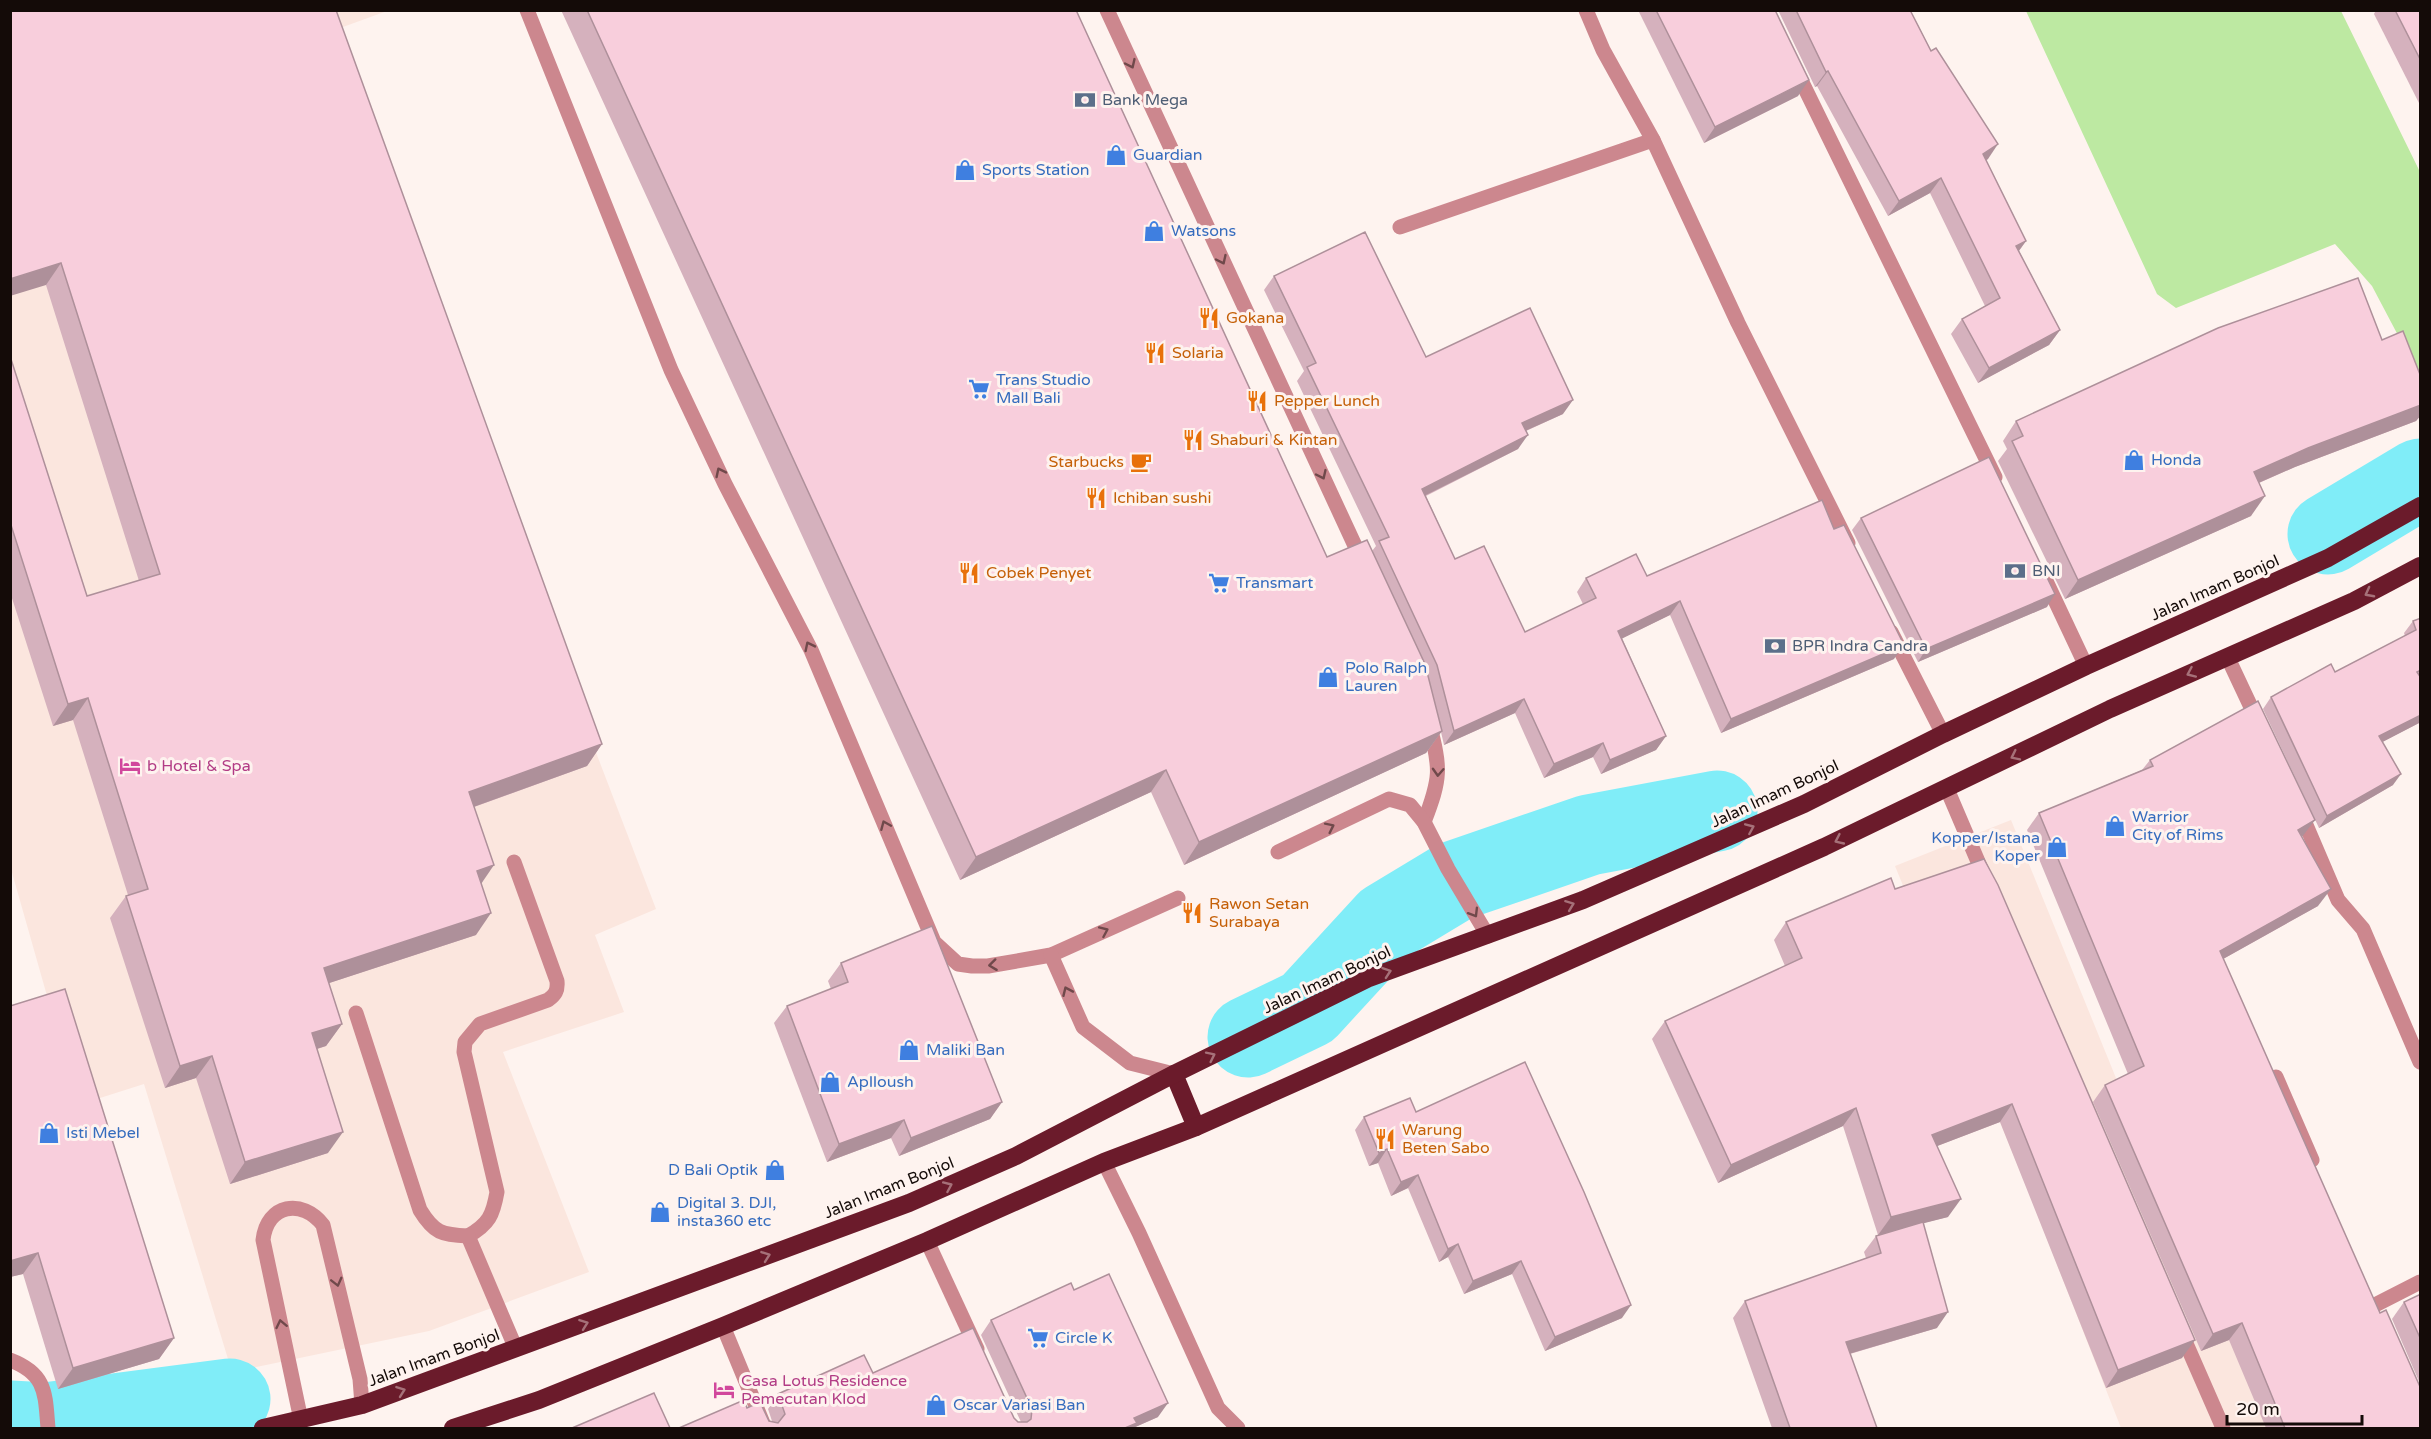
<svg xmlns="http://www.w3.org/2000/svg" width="2431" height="1439" font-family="'Varela Round',sans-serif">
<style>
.built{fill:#fbe6de}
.green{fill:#bde9a2}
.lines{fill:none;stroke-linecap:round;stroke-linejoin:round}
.river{stroke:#80edf8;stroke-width:81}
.lane{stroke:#cc878e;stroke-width:15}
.street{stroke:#cc878e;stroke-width:15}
.highway{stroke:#6b1b2b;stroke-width:18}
.wall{fill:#d5b1bd}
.shaded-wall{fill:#ae909a}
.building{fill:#f8cedc;stroke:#ae909a;stroke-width:1.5}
.oneway{stroke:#70494b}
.oneway2{stroke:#a67179}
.labels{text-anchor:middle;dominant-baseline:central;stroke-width:6;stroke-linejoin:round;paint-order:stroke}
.service-label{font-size:16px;fill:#4e5e75;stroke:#fef3ef;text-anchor:start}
.shop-label{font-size:16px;fill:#366cbe;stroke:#fef3ef;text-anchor:start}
.food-label{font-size:16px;fill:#c56008;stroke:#fef3ef;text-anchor:start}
.street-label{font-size:16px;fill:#140b08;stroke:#fef3ef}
.hotel-label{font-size:16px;fill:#b23c85;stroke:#fef3ef;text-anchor:start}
</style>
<rect width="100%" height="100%" fill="#fef3ef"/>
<g class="built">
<path d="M10,11H387L321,35L656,909L595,935L624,1012L503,1052L589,1272L429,1331L232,1372L144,1084L78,1105L11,869Z"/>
<path d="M2011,820L2140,1137L2412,1428H2121L2029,1193L1895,866Z"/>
</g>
<path class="green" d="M2026,11H2341L2420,172V377L2372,286L2335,244L2176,308L2157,294Z"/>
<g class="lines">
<g class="river">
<path d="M2328,534L2420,479"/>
<path d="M1248,1037L1308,1008L1387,922L1455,881L1589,835L1717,811"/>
<path d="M10,1421L46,1423L230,1399"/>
</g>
<g class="lane">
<path d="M527,10L671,370L725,484L811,650L934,942L958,964L972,966H988L1051,955L1178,898"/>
<path d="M1107,10L1363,563"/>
<path d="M1400,227L1653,140"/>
<path d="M1947,789L1985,878"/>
<path d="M1424,822C1441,778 1441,769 1429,723"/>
<path d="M1278,852L1389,799L1410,805L1424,822L1448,869L1488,936"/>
<path d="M514,862L557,981C558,991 555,995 548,1000L480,1024L465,1042L464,1052L497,1192C493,1215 489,1224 468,1236L516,1349"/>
<path d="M1051,955L1083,1027L1130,1063L1174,1074"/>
<path d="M356,1013L420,1210C434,1233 442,1235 468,1236"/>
<path d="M2181,1332L2223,1428"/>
<path d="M10,1360C47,1374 45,1394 48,1428"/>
<path d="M301,1420L263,1240C267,1204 302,1198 323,1225L360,1379L362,1405"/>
</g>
<g class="street">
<path d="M1586,10L1603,50L1653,140L1738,323L1848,543"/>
<path d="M1796,70L1995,477"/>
<path d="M2045,579L2086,666"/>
<path d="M1891,632L1943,734"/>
<path d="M2227,656L2258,722"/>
<path d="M2300,811L2338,900L2363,929L2420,1062"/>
<path d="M2276,1077L2312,1160"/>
<path d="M1104,1162L1139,1233L1218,1408L1238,1428"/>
<path d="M927,1241L977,1349"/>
<path d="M2375,1305L2420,1282"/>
<path d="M723,1326L765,1428"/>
</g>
<g class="highway">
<path d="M1174,1074L1196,1127"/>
<path d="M263,1428L362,1405L909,1203L1016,1156L1174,1074L1369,978L1583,900L1804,804L1943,734L2086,666L2328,558L2420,506"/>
<path d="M453,1428L539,1400L723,1326L927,1241L1104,1162L1196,1127L1824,847L2110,709L2354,601L2420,566"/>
</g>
</g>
<g class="wall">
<path d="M10,10L602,744L587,766L474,807L481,883L476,935L329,983L342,1024L326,1046L317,1049L328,1153L230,1184L196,1078L165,1088L110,918L126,896L128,895L73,720L53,726L10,592V356L87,596L139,581L46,285Z"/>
<path d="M561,10H1076L1327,557L1372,551L1376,546L1297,381L1304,371L1264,290L1274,276L1426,357L1563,414L1526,431L1518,449L1426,496L1455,559L1525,632L1583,604L1577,592L1586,578L1647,576L1834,529L1894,659L1721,733L1670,615L1622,638L1666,736L1656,750L1601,774L1593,757L1544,778L1515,713L1444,745L1441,732L1426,753L1184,865L1151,792L960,880Z"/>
<path d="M1638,10H1775L1798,96L1704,143Z"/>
<path d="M1778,10H1910L1988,159L1986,160L2026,241L2019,251L2060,330L2049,345L1978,383L1951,334L1962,319L1985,306L1930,193L1888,216L1817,86L1815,87Z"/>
<path d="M2376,10H2421V107L2374,14Z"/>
<path d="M2382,340L2421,377V415L2416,421L2295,467L2259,483L2251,516L2065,599L1998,461L2007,449L2003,441L2016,421Z"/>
<path d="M1861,518L2047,607L1918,662L1852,530Z"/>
<path d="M2421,618V722L2382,742L2393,785L2319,828L2263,709L2271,697L2335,672L2405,636L2404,633L2413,621Z"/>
<path d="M2150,760L2302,838L2318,906L2223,959L2421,1428H2266L2229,1340L2201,1351L2093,1102L2105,1085L2128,1074L2027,830L2039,813L2142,770Z"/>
<path d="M1895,889L2182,1358L2106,1388L2000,1122L1937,1146L1948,1217L1923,1223L1937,1328L1850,1354L1877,1428H1772L1733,1318L1745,1301L1866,1258L1864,1252L1876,1236L1878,1235L1843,1126L1718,1183L1652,1039L1665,1021L1785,966L1774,940L1786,922Z"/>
<path d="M841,963L1002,1102L990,1119L899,1156L891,1138L827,1162L774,1023L787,1006L831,989L828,981Z"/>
<path d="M10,1006L174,1338L159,1359L58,1389L23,1274L10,1277Z"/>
<path d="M1416,1112L1622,1318L1545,1351L1512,1274L1464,1294L1448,1257L1439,1262L1408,1188L1391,1196L1378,1163L1369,1166L1355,1130L1364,1117Z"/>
<path d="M1074,1290L1158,1417L1133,1428H679L747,1408L769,1421H772L768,1409L778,1394L873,1373L1014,1418L1018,1422H1021L981,1335L991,1320Z"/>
<path d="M2421,1294V1386L2392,1319L2404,1302Z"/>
</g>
<g class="shaded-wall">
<path d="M1828,71L1817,86L1815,87L1826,72Z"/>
<path d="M1809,80L1798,96L1704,143L1715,127Z"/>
<path d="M1998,144L1988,159L1972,169L1983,154Z"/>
<path d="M1941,178L1930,193L1888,216L1899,201Z"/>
<path d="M2026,241L2015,256L2016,246Z"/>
<path d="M61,263L46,285L10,296V279Z"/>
<path d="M2060,330L2049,345L1978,383L1989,368Z"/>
<path d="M1573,400L1563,414L1512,437L1522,423Z"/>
<path d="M2421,405V415L2416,421L2295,467L2240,491L2254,472L2308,448Z"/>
<path d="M1528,435L1518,449L1412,502L1422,489Z"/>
<path d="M2265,496L2251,516L2065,599L2078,580Z"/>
<path d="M2055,594L2047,607L1918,662L1926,649Z"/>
<path d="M1680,601L1670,615L1609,645L1618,631Z"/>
<path d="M1904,645L1894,659L1721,733L1731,719Z"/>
<path d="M88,698L73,720L53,726L68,704Z"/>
<path d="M1524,699L1515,713L1444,745L1454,731Z"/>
<path d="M2421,715V722L2371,748L2379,736Z"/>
<path d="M1442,731L1426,753L1184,865L1199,842Z"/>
<path d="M1666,736L1656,750L1601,774L1610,760Z"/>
<path d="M1603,743L1593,757L1544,778L1554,764Z"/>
<path d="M602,744L587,766L454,814L469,792Z"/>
<path d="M1166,770L1151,792L960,880L976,857Z"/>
<path d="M2401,774L2393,785L2319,828L2327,816Z"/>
<path d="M2315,820L2302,837L2298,830Z"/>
<path d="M494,865L479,887L477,871Z"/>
<path d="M2331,889L2318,906L2207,968L2220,951Z"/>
<path d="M491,913L476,935L308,990L324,968Z"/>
<path d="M342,1024L326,1046L297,1055L312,1033Z"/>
<path d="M212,1056L196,1078L165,1088L180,1066Z"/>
<path d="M1002,1102L990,1119L899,1156L911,1138Z"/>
<path d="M2012,1104L2000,1122L1919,1153L1932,1135Z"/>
<path d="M1856,1108L1843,1126L1718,1183L1731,1165Z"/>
<path d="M904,1120L891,1138L827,1162L839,1144Z"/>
<path d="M343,1132L328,1153L230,1184L245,1162Z"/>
<path d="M1387,1149L1378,1163L1369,1166L1379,1153Z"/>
<path d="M1418,1175L1408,1188L1391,1196L1401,1182Z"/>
<path d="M1961,1199L1948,1217L1878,1235L1891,1217Z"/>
<path d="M1458,1244L1448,1257L1439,1262L1448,1249Z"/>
<path d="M38,1253L23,1274L10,1277V1261Z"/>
<path d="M1521,1261L1512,1274L1464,1294L1473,1281Z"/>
<path d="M1631,1305L1622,1318L1545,1351L1555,1337Z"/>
<path d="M1948,1312L1937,1328L1835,1358L1846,1342Z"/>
<path d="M2242,1323L2229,1340L2201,1351L2213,1334Z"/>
<path d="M174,1338L159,1359L58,1389L73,1368Z"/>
<path d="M2195,1340L2182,1358L2106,1388L2118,1370Z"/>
<path d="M1168,1403L1158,1417L1133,1428H1125L1134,1418Z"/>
</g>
<g class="building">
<path d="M10,10H336L602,744L469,792L494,865L477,871L491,913L324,968L342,1024L312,1033L343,1132L245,1162L212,1056L180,1066L126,896L148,889L88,698L68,704L10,522V356L87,596L160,574L61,263L10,279Z"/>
<path d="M587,10H1076L1327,557L1367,540L1425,664L1442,731L1199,842L1166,770L976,857Z"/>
<path d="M1656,10H1775L1809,80L1715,127Z"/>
<path d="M1796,10H1910L1931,51L1936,48L1998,144L1983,154L2026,241L2016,246L2060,330L1989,368L1962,319L2000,298L1941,178L1899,201L1828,71L1826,72Z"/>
<path d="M2395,10H2421V61Z"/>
<path d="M1365,232L1426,357L1530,308L1573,400L1522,423L1528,435L1422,489L1455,559L1484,546L1525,632L1596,598L1586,578L1636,554L1647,576L1822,500L1834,529L1844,525L1904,645L1731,719L1680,601L1618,631L1666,736L1610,760L1603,743L1554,764L1524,699L1454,731L1437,665L1379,541L1389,537L1307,367L1316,363L1274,276Z"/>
<path d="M2358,278L2382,340L2403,331L2421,377V405L2308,448L2254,472L2265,496L2078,580L2012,441L2023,436L2016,421L2218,328Z"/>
<path d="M1989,457L2055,594L1926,649L1861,518Z"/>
<path d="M2421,618V670L2417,672L2421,678V715L2379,736L2401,774L2327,816L2271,697L2331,664L2335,672L2416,630L2413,621Z"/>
<path d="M2258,701L2315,820L2298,830L2331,889L2220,951L2380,1313L2386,1310L2421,1389V1428H2285L2242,1323L2213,1334L2105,1085L2144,1066L2039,813L2153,766L2150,760Z"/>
<path d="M1984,859L1998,885L2195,1340L2118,1370L2012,1104L1932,1135L1961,1199L1891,1217L1856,1108L1731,1165L1665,1021L1802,958L1786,922L1891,878L1895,889Z"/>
<path d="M932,926L1002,1102L911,1138L904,1120L839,1144L787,1006L848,982L841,963Z"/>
<path d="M65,989L174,1338L73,1368L38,1253L10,1261V1006Z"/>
<path d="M1525,1062L1584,1192L1631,1305L1555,1337L1521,1261L1473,1281L1458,1244L1448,1249L1418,1175L1401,1182L1387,1149L1379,1153L1364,1117L1410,1098L1416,1112Z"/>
<path d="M1923,1222L1948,1312L1846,1342L1877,1428H1790L1745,1301L1881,1253L1876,1236Z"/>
<path d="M1109,1274L1168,1403L1134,1418L1137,1423L1125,1428H679L744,1400L747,1408L760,1402L769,1421L778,1423L785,1414L778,1394L864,1355L873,1373L973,1328L1014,1418L1018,1422H1027L1031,1419L1032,1409L991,1320L1071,1283L1074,1290Z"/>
<path d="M2421,1294V1340L2404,1302Z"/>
<path d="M654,1393L670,1428H572Z"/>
</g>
<defs><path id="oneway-chevron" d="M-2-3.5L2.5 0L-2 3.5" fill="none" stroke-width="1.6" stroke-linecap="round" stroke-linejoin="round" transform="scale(1.5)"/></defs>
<g class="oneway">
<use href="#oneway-chevron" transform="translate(1131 64) rotate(65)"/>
<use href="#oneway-chevron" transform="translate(1222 260) rotate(65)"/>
<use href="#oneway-chevron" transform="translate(720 472) rotate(-116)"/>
<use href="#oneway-chevron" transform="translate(1322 475) rotate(65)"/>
<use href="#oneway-chevron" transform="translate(809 646) rotate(-116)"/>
<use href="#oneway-chevron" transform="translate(1438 772) rotate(93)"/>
<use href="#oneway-chevron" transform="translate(885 825) rotate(-113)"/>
<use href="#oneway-chevron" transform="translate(1330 827) rotate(-26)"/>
<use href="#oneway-chevron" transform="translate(1474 913) rotate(59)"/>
<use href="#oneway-chevron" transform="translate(1104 931) rotate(-24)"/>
<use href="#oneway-chevron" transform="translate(993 965) rotate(173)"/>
<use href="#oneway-chevron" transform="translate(1067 991) rotate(-114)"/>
<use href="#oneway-chevron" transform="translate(337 1282) rotate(76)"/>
<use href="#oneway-chevron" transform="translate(281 1324) rotate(-102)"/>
</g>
<g class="oneway2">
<use href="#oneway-chevron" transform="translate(2369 593) rotate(152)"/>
<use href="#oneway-chevron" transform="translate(2191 673) rotate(156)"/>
<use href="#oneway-chevron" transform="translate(2015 756) rotate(154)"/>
<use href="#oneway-chevron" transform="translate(1750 828) rotate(-23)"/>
<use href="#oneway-chevron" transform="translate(1839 840) rotate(155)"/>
<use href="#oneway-chevron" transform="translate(1570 905) rotate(-21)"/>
<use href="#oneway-chevron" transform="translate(1387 972) rotate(-19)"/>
<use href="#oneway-chevron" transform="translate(1211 1056) rotate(-26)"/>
<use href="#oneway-chevron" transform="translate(948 1186) rotate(-24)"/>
<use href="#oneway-chevron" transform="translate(766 1256) rotate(-20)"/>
<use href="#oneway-chevron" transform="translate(584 1324) rotate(-20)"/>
<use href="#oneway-chevron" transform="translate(401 1391) rotate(-20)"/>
</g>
<defs>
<symbol id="bank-bare" viewBox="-9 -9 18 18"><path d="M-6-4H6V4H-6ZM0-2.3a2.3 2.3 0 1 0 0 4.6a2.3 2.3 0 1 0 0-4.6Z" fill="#5c6f8a" stroke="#fef3ef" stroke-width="2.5" paint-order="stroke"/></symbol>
<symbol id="shop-bare" viewBox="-9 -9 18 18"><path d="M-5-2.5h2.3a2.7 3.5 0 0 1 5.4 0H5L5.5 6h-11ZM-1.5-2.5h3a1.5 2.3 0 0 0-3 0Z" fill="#3f7fe0" stroke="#fef3ef" stroke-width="2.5" paint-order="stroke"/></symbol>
<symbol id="restaurant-bare" viewBox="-9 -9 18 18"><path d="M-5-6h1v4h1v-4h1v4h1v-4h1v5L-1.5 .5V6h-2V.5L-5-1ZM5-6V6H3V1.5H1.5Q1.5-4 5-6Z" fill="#e8710a" stroke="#fef3ef" stroke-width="2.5" paint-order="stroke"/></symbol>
<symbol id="supermarket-bare" viewBox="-9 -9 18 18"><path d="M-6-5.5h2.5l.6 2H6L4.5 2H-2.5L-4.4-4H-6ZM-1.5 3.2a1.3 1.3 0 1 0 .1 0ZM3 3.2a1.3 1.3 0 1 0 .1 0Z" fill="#3f7fe0" stroke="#fef3ef" stroke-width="2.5" paint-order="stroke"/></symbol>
<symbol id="cafe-bare" viewBox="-9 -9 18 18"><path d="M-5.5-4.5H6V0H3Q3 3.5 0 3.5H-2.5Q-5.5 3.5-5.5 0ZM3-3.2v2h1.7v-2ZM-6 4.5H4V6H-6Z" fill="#e8710a" stroke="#fef3ef" stroke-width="2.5" paint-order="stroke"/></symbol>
<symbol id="hotel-bare" viewBox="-9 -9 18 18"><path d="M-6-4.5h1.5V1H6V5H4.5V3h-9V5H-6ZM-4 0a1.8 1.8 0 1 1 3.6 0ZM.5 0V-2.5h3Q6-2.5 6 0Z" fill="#d1479c" stroke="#fef3ef" stroke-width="2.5" paint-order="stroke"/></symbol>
</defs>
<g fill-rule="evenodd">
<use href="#bank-bare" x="1070" y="85" width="30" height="30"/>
<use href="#shop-bare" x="1101" y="140" width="30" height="30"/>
<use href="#shop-bare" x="950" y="155" width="30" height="30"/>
<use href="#shop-bare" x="1139" y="216" width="30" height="30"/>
<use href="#restaurant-bare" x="1194" y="303" width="30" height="30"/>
<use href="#restaurant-bare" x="1140" y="338" width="30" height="30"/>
<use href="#supermarket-bare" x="964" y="374" width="30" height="30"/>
<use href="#restaurant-bare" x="1242" y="386" width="30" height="30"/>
<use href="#restaurant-bare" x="1178" y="425" width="30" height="30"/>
<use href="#shop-bare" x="2119" y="445" width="30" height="30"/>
<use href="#cafe-bare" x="1126" y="447" width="30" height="30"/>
<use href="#restaurant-bare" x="1081" y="483" width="30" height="30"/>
<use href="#bank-bare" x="2000" y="556" width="30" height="30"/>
<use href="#restaurant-bare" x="954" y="558" width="30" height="30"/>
<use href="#supermarket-bare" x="1204" y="568" width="30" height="30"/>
<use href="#bank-bare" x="1760" y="631" width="30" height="30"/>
<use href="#shop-bare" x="1313" y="662" width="30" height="30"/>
<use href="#hotel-bare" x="115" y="751" width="30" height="30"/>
<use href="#shop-bare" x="2100" y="811" width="30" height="30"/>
<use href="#shop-bare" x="2042" y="832" width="30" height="30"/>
<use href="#restaurant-bare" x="1177" y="898" width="30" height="30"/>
<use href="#shop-bare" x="894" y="1035" width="30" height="30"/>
<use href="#shop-bare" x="815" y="1067" width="30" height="30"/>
<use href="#shop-bare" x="34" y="1118" width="30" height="30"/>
<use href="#restaurant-bare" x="1370" y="1124" width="30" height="30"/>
<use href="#shop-bare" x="760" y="1155" width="30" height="30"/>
<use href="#shop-bare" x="645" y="1197" width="30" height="30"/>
<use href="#supermarket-bare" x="1023" y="1323" width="30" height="30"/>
<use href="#hotel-bare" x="709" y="1375" width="30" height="30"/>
<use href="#shop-bare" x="921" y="1390" width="30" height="30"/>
</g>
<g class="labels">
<g class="service-label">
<text x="1102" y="100">Bank Mega</text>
<text x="2032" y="571">BNI</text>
<text x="1792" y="646">BPR Indra Candra</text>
</g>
<g class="shop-label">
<text x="1133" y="155">Guardian</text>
<text x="982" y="170">Sports Station</text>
<text x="1171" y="231">Watsons</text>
<text x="996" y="380">Trans Studio<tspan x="996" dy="18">Mall Bali</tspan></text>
<text x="2151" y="460">Honda</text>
<text x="1236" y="583">Transmart</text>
<text x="1345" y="668">Polo Ralph<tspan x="1345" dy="18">Lauren</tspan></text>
<text x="2132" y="817">Warrior<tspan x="2132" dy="18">City of Rims</tspan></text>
<text x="2040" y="838" text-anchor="end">Kopper/Istana<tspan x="2040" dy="18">Koper</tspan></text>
<text x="926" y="1050">Maliki Ban</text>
<text x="847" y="1082">Aplloush</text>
<text x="66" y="1133">Isti Mebel</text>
<text x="758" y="1170" text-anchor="end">D Bali Optik</text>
<text x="677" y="1203">Digital 3. DJI,<tspan x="677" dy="18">insta360 etc</tspan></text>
<text x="1055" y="1338">Circle K</text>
<text x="953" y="1405">Oscar Variasi Ban</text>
</g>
<g class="food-label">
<text x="1226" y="318">Gokana</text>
<text x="1172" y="353">Solaria</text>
<text x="1274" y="401">Pepper Lunch</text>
<text x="1210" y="440">Shaburi &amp; Kintan</text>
<text x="1124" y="462" text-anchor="end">Starbucks</text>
<text x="1113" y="498">Ichiban sushi</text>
<text x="986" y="573">Cobek Penyet</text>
<text x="1209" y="904">Rawon Setan<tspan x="1209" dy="18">Surabaya</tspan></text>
<text x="1402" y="1130">Warung<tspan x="1402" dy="18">Beten Sabo</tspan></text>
</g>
<g class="street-label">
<text transform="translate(2215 588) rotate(-24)">Jalan Imam Bonjol</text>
<text transform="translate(1775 794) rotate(-25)">Jalan Imam Bonjol</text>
<text transform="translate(1327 980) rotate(-25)">Jalan Imam Bonjol</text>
<text transform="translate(889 1188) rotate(-22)">Jalan Imam Bonjol</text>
<text transform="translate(434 1358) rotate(-20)">Jalan Imam Bonjol</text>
</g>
<g class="hotel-label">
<text x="147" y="766">b Hotel &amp; Spa</text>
<text x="741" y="1381">Casa Lotus Residence<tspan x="741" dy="18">Pemecutan Klod</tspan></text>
</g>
</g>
<rect width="2431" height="1439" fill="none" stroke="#140b08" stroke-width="24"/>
<path d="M2227 1415v9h135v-9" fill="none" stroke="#140b08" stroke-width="3"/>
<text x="2236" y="1415" font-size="18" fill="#140b08" stroke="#fef3ef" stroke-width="4.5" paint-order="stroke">20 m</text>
</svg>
